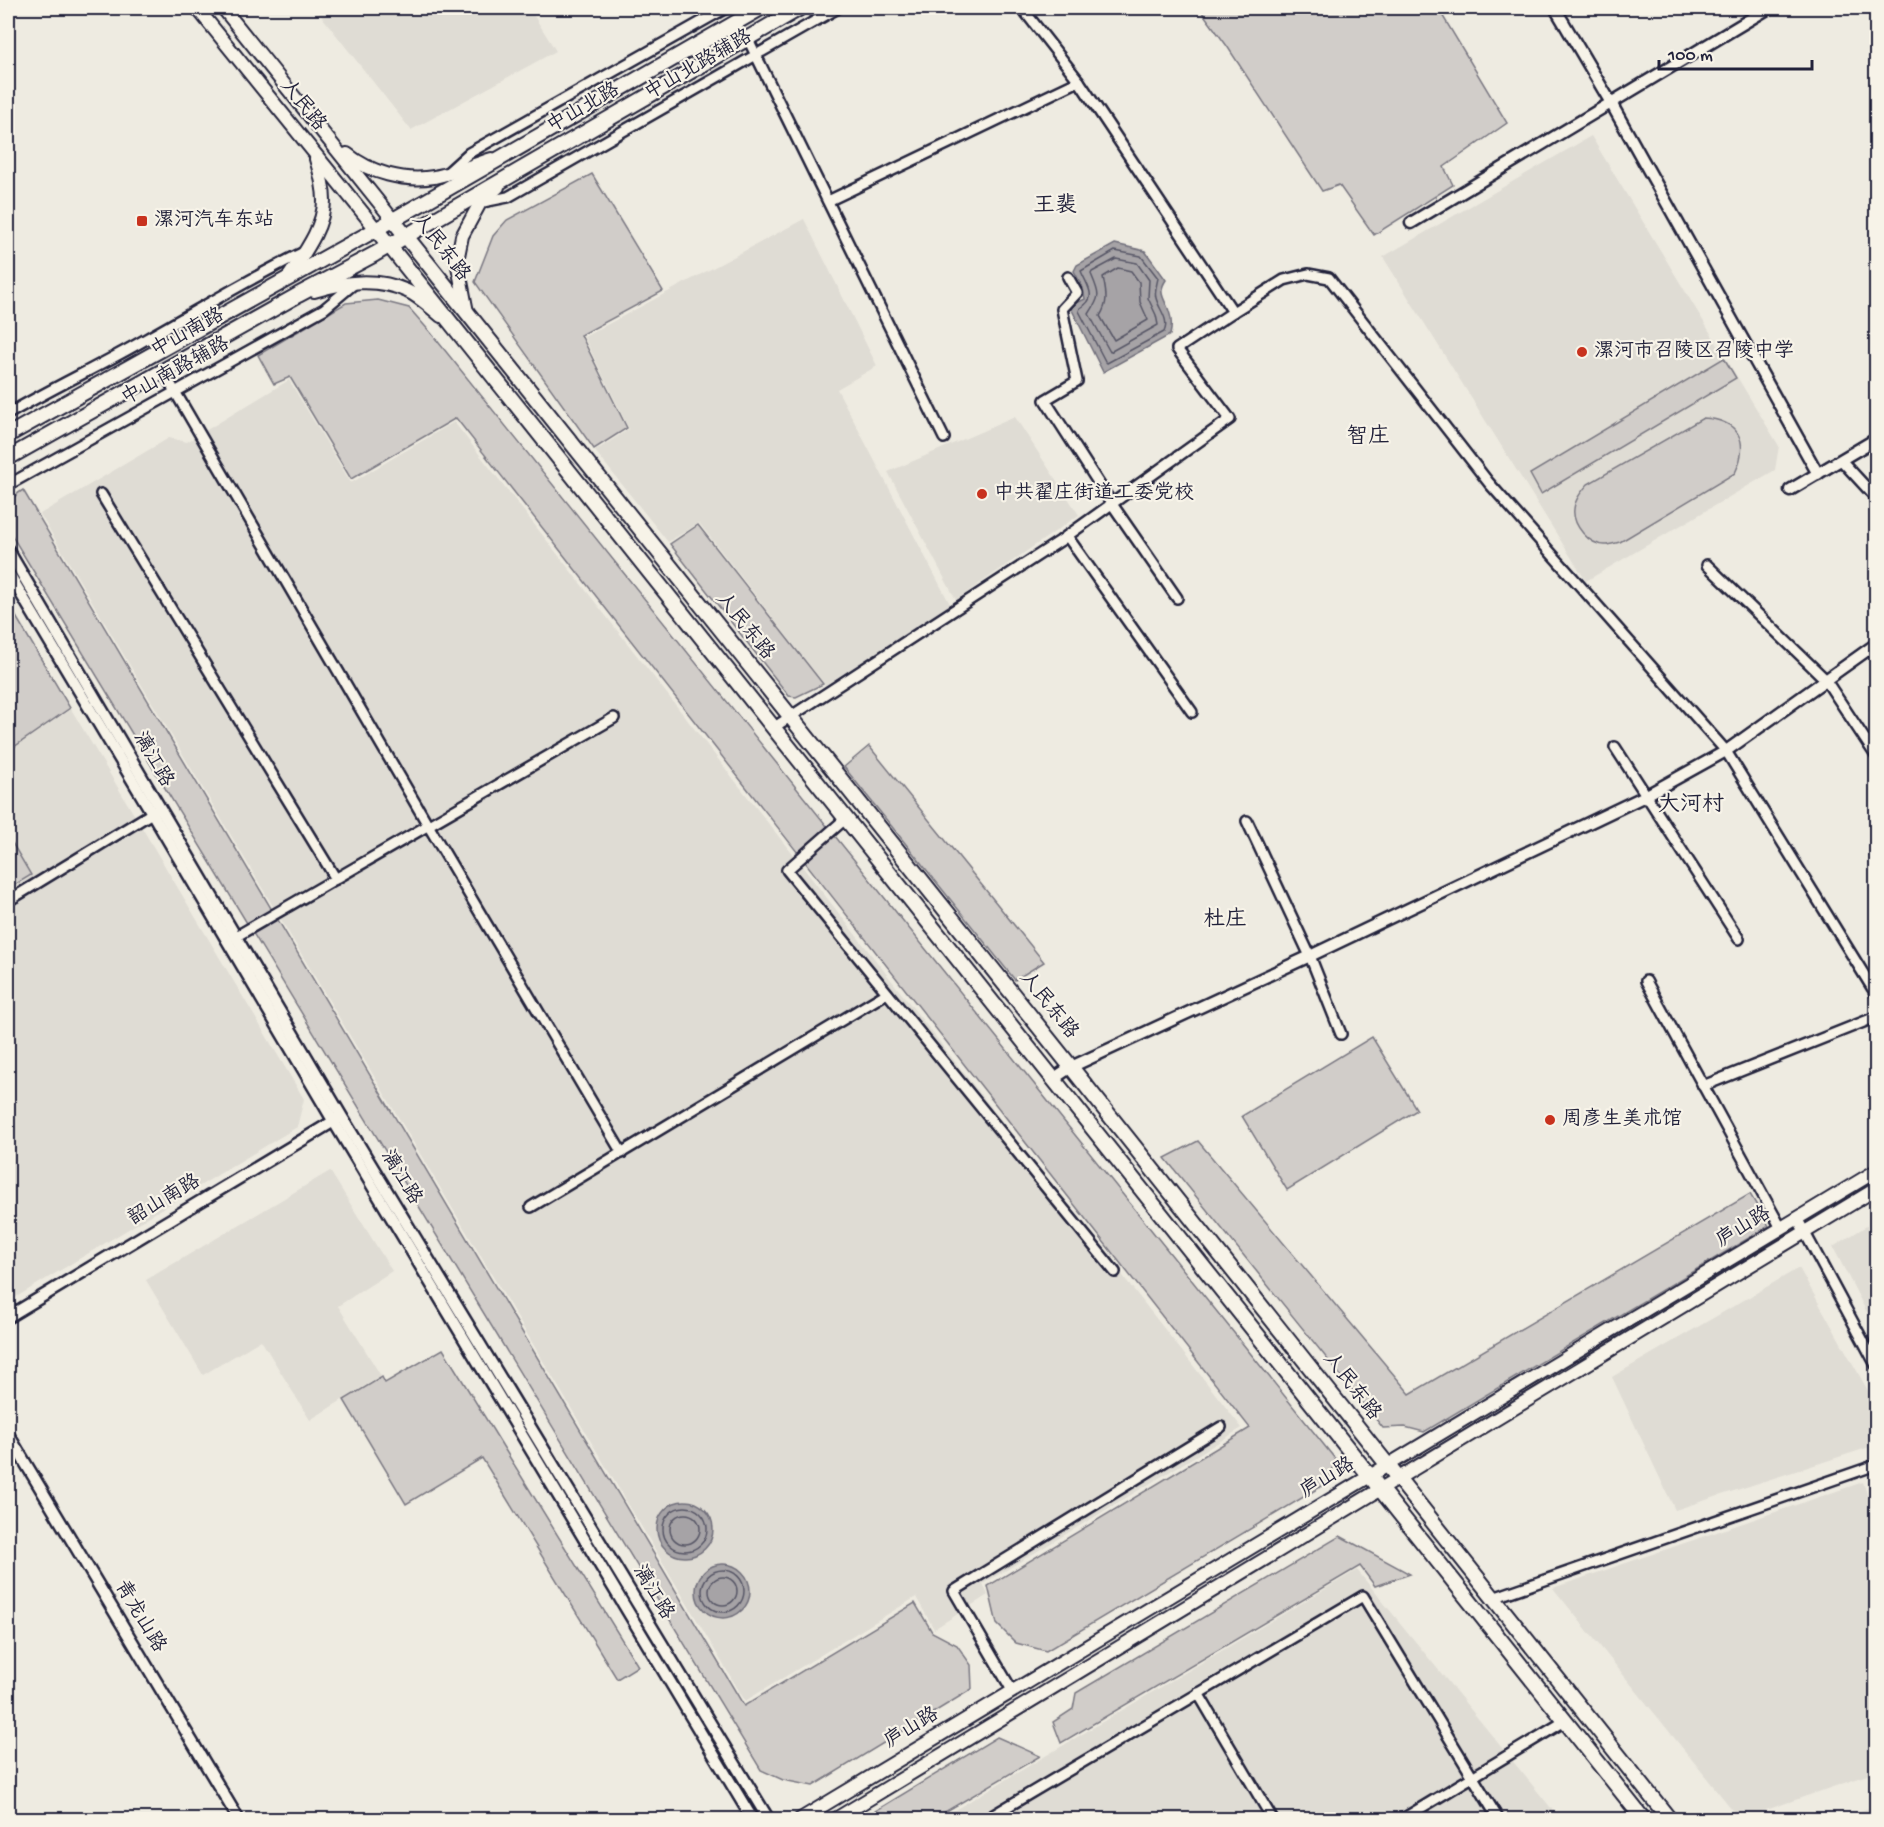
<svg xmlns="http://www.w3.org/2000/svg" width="1884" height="1827" font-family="'Gochi Hand','LXGW WenKai TC',sans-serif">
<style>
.built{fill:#dfdcd4}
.green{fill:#d1cdc9;stroke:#7a7882;stroke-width:1.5}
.water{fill:#a6a3a6;stroke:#716f7b;stroke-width:1.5}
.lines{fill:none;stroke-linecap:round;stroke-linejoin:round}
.shore{stroke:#575666;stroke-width:1.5}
.minor-casing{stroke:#22223b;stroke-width:14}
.tertiary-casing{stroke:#22223b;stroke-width:15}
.secondary-casing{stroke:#22223b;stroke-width:16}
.primary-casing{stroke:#22223b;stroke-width:18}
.minor{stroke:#f7f3e8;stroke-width:9}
.tertiary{stroke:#f7f3e8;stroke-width:10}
.secondary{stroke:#f7f3e8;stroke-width:12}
.primary{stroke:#f7f3e8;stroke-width:14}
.poi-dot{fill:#c8321e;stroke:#f7f3e8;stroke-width:2}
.labels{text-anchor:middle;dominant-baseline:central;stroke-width:4.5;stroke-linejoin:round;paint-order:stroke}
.street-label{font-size:20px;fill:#22223b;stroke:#f7f3e8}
.poi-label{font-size:20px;fill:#22223b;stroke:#f7f3e8;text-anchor:start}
.quarter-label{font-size:22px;fill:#22223b;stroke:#f7f3e8}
</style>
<rect width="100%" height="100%" fill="#eeebe1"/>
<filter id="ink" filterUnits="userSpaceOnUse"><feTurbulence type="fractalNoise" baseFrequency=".0167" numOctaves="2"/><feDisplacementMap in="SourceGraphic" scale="12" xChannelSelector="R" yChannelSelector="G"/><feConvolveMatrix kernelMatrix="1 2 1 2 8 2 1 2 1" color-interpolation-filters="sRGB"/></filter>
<g filter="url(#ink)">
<g class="built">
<path d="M315,8H529L556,51L411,130Z"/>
<path d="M1591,136L1779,446L1775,470L1586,581L1383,257Z"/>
<path d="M804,219L877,366L837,389L951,606L825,685L699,523L668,542L595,451L629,429L584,337Z"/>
<path d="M289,380L351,483L454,422L1242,1428L983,1584L988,1595L934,1629L916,1597L745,1701L40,514L169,438L187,442Z"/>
<path d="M1015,417L1079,515L956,600L888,472Z"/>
<path d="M71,709L304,1099L297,1127L8,1302V890L32,875L8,834V751Z"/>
<path d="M330,1171L392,1271L338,1306L381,1376L310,1420L261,1340L203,1375L146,1280Z"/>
<path d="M1876,1220V1330L1833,1247Z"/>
<path d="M1799,1268L1876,1405V1445L1675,1510L1612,1377Z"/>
<path d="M1863,1482L1876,1522V1772L1740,1819L1553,1588Z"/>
<path d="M1357,1570L1560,1819L938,1820Z"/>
<path d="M1876,1806V1819H1835Z"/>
</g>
<g class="green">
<path d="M1199,8H1438L1507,123L1444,167L1453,185L1374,235L1339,185L1322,191L1227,46Z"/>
<path d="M592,174L663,291L581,335L627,428L594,449L475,282L493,236L507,220Z"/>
<path d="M378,300L409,308L431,333L1336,1460L1327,1483L1046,1651L1016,1643L997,1624L988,1586L1250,1428L456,418L351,479L290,377L274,384L258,355L346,303Z"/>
<path d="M1724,358L1736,378L1541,494L1530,474Z"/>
<path d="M1703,418C1739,420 1750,441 1735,473L1620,542C1615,543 1610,545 1605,545C1589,545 1572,525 1574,509C1575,499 1582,491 1588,484Z"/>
<path d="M23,490L744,1706L915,1603L932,1632L957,1645L971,1665L972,1689L813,1786L783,1780L761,1770L9,531C4,512 6,500 23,490Z"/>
<path d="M698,525L823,684L796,697L789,696L670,544Z"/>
<path d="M8,603L70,708L8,751Z"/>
<path d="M869,746L1044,962L1015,980L844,767Z"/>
<path d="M8,836L31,875L8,889Z"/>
<path d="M1372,1037L1417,1110L1287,1190L1242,1116Z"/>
<path d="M1198,1141L1410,1394L1750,1194L1769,1226L1424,1432L1405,1427L1383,1428L1165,1158Z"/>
<path d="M443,1349L638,1666L617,1679L482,1458L406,1504L344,1400L382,1377L385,1383Z"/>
<path d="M1340,1536L1410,1574L1375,1586L1360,1566L1061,1743L1053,1722L1073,1709L1076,1693Z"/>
<path d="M997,1737L1040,1756L933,1819H862Z"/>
</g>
<g class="water">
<path d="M1115,244L1145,251L1166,280C1157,293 1165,299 1169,311C1172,319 1172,327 1170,335L1103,372L1070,306L1085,299L1083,288L1074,271L1077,265Z"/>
<circle cx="685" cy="1529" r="28"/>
<circle cx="723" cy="1591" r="27"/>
</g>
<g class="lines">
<g class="shore">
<path d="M1115,251L1141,256L1158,278C1157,284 1154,292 1156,298C1159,310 1170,319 1164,332L1107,363L1105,361L1079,311L1080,308C1099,298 1087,286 1081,271Z"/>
<path d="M1116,259L1137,263L1149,280L1148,298L1156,315L1158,325L1110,352L1089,314C1101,296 1100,295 1091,274L1092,272Z"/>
<path d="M1118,268L1131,271L1139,282L1140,302L1148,320L1114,340L1100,316C1109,302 1106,292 1103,277Z"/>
<circle cx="685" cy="1529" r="22"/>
<circle cx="685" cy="1529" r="15"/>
<circle cx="723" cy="1591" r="21"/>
<circle cx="723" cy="1591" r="14"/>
</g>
<defs>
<g id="minor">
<path d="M747,37L944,438"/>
<path d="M448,172L469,153L726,8"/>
<path d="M828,201L1079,81"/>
<path d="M483,202L508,197L838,8"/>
<path d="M1068,277L1077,293L1062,309L1077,381L1045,400L1112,504L1177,598"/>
<path d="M1233,312L1284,280L1308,274L1329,278L1489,483L1726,751L1876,994"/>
<path d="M163,371L428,825L622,1153"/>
<path d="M8,414C54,387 102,365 148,338C200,309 250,278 304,252"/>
<path d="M1841,460L1876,498"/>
<path d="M8,485L324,309L355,283"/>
<path d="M101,494L336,879"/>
<path d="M1067,536L1192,712"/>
<path d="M1707,565L1825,679L1876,756"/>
<path d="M773,728L1060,541L1230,419L1177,349L1233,312L1079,81L1022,8"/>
<path d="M1615,747L1739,939"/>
<path d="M845,819L787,870L1115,1272"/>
<path d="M1247,821L1310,956L1341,1034"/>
<path d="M8,901L157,810"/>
<path d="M235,937L614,718"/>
<path d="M1646,981L1781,1228"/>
<path d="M1703,1086L1876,1017"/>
<path d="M531,1207L887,993"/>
<path d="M1797,1218L1876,1365"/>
<path d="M1493,1598L1876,1465"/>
<path d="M1013,1692L954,1591L1221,1427"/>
<path d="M1198,1693L1273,1820"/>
<path d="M985,1820L1363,1596L1499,1820"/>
<path d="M1401,1820L1565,1721"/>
</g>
<g id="tertiary">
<path d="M1555,8L1611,103L1818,474"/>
<path d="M1411,223L1769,8"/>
<path d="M1790,490L1876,439"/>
<path d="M8,550L342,1117L769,1820"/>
<path d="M8,572L152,813L334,1122L753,1820"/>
<path d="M1053,1079L1071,1067L1310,956L1643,797L1726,751L1876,644"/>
<path d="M8,1317L339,1118"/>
<path d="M8,1434L239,1820"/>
</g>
<g id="secondary">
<path d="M197,8L376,229"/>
<path d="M223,8L393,220"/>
<path d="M347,154C370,173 404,182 434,177C454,173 473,165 492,159"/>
<path d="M288,278C302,256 324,228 324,201C324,186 320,172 316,159"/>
<path d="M314,291C345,282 376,277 407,291C419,296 431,308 441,316"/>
<path d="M467,312L457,261L462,236L480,203L498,187"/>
<path d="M799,1820L1876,1171"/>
<path d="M834,1820L1876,1189"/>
</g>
<g id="primary">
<path d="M393,220L1071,1067L1670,1820"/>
<path d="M376,229L1644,1820"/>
<path d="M8,435L393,220L761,8"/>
<path d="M8,458L298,295L375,254L800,8"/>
</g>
</defs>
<use href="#minor" class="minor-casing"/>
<use href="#tertiary" class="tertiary-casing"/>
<use href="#secondary" class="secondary-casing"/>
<use href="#primary" class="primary-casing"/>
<use href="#minor" class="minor"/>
<use href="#tertiary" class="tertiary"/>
<use href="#secondary" class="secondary"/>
<use href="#primary" class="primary"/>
</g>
</g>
<g class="poi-dot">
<rect x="136" y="215" width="12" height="12" rx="3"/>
<circle cx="1582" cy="352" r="6"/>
<circle cx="982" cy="494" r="6"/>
<circle cx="1550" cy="1120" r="6"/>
</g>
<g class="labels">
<g class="street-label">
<text transform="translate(699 66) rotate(-30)">中山北路辅路</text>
<text transform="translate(302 106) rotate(51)">人民路</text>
<text transform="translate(584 109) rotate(-30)">中山北路</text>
<text transform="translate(440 248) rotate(52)">人民东路</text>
<text transform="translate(188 334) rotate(-29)">中山南路</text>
<text transform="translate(176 372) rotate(-29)">中山南路辅路</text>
<text transform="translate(744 627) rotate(51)">人民东路</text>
<text transform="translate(152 760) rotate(60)">漓江路</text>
<text transform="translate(1048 1006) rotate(51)">人民东路</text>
<text transform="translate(400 1178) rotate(59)">漓江路</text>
<text transform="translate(165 1201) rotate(-31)">韶山南路</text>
<text transform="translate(1744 1228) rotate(-31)">庐山路</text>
<text transform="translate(1351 1387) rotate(52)">人民东路</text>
<text transform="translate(1328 1479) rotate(-31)">庐山路</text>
<text transform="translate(652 1593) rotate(59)">漓江路</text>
<text transform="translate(139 1617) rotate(59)">青龙山路</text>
<text transform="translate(912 1729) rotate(-31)">庐山路</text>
</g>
<g class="poi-label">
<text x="154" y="221">漯河汽车东站</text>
<text x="1594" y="352">漯河市召陵区召陵中学</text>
<text x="994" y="494">中共翟庄街道工委党校</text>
<text x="1562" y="1120">周彦生美术馆</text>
</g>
<g class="quarter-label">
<text x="1055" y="207">王裴</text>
<text x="1368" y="438">智庄</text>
<text x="1691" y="806">大河村</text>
<text x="1225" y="921">杜庄</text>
</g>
</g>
<rect width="1884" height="1827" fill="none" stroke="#f7f3e8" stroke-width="30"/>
<rect x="15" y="15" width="1854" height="1797" fill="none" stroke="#22223b" stroke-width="2" filter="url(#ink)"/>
<path d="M1659 60v9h153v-9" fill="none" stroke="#22223b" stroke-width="3"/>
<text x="1668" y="60" font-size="18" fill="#22223b" stroke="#f7f3e8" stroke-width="4.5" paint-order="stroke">100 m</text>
</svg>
